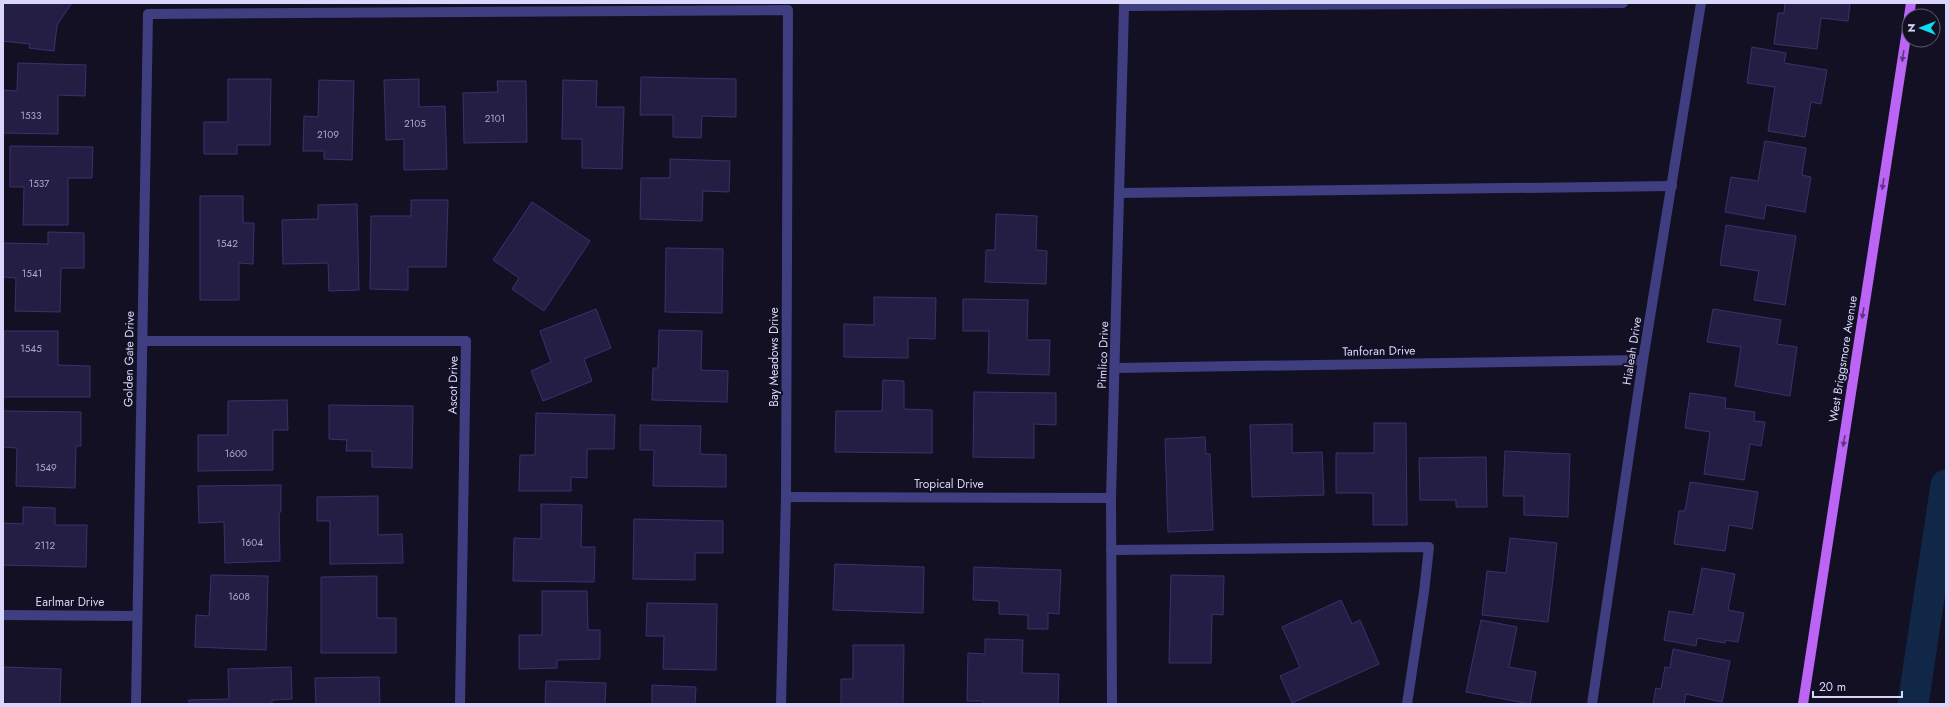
<svg xmlns="http://www.w3.org/2000/svg" width="1949" height="707" font-family="Jost,sans-serif">
<style>
.lines{fill:none;stroke-linecap:round;stroke-linejoin:round}
.canal{stroke:#112747;stroke-width:31}
.building{fill:#241d44;stroke:#3c316e}
.minor{stroke:#3f3e80;stroke-width:10}
.major{stroke:#bb64f5;stroke-width:10}
.oneway{fill:#5f3682}
.labels{text-anchor:middle;dominant-baseline:central;stroke-width:4;stroke-linejoin:round;paint-order:stroke}
.number-label{font-size:10px;fill:#aca8ce}
.street-label{font-size:12px;fill:#d9d6fc;stroke:#131024}
</style>
<rect width="100%" height="100%" fill="#131024"/>
<g class="lines">
<path class="canal" d="M1913,704L1946,485"/>
</g>
<g class="building">
<path d="M3,3H72L57,25L54,51L29,48L30,44L3,41Z"/>
<path d="M1785,3H1850L1848,21L1821,18L1817,49L1774,44L1778,13H1784Z"/>
<path d="M1752,47L1786,53L1784,63L1827,70L1821,104L1811,102L1805,137L1768,131L1775,87L1747,83Z"/>
<path d="M18,63L86,65L85,96L58,95V134L3,133V90L17,91Z"/>
<path d="M641,77L736,79V117L702,116L701,138L673,137V115H640Z"/>
<path d="M228,79H271L270,145H237V154H204V122H228Z"/>
<path d="M419,79V107L445,106L447,169L404,170V139L386,140L384,80Z"/>
<path d="M319,80L354,81L352,160L324,159V151H303L304,116L318,117Z"/>
<path d="M563,80L597,81L596,107H624L622,169L582,168V139H562Z"/>
<path d="M497,81H526L527,142L464,143L463,93L498,92Z"/>
<path d="M1765,141L1806,148L1802,175L1811,177L1805,212L1766,205L1764,219L1725,212L1731,177L1758,181Z"/>
<path d="M10,146L93,147L92,178H68V225H23L24,187H10Z"/>
<path d="M670,159L730,161L729,192L703,191L702,221L640,219L641,178H670Z"/>
<path d="M200,196H243V223H254L253,264L239,263V300H200Z"/>
<path d="M411,200H448L446,267H408V290L370,289L371,216H411Z"/>
<path d="M532,202L590,241L544,311L512,289L519,278L493,260Z"/>
<path d="M357,204L359,290L329,291L328,263L283,264L282,220L318,219V205Z"/>
<path d="M996,214L1037,216L1036,250L1047,251L1046,284L985,282L986,250H995Z"/>
<path d="M1726,225L1796,236L1785,305L1754,300L1759,271L1720,265Z"/>
<path d="M48,232L84,233V268H61L60,312L15,311L16,278L3,277V243L48,244Z"/>
<path d="M666,248L723,249L722,313L665,312Z"/>
<path d="M874,297L936,298L935,339L908,338V358L844,357V324L874,325Z"/>
<path d="M963,299L1028,300L1027,340H1050L1049,375L988,373L989,331H963Z"/>
<path d="M596,309L611,348L584,359L592,381L543,401L531,371L551,362L540,331Z"/>
<path d="M1713,309L1781,320L1777,344L1797,347L1790,396L1735,386L1741,347L1707,342Z"/>
<path d="M659,330L702,331L701,370L728,371L727,402L652,400L653,368H658Z"/>
<path d="M4,331H58V365L90,366V397H3Z"/>
<path d="M883,380L904,381V409L932,410V453L835,452L836,411H882Z"/>
<path d="M974,392L1056,393V425L1034,424V458L973,457Z"/>
<path d="M1690,393L1726,398L1725,408L1755,412L1754,421L1765,422L1761,446L1750,444L1744,480L1704,474L1710,432L1685,428Z"/>
<path d="M287,400L288,430H273V470L198,471V435H228V401Z"/>
<path d="M329,405L413,406L412,468L372,467V451H346L347,440L329,439Z"/>
<path d="M3,411L81,412V446H76L75,488L16,486L17,448L3,447Z"/>
<path d="M536,413L615,415L614,449H587V478L571,477V491H519L520,455H535Z"/>
<path d="M1374,423H1406L1407,525H1373V493H1336V453H1374Z"/>
<path d="M1292,424V453L1322,452L1324,495L1252,497L1250,425Z"/>
<path d="M640,425L701,426L700,454L726,455V487L653,486L654,450H640Z"/>
<path d="M1205,437L1206,454H1210L1213,530L1168,532L1165,439Z"/>
<path d="M1505,451L1570,454L1568,517L1524,515V496H1503Z"/>
<path d="M1486,457L1487,507H1456V500H1420L1419,458Z"/>
<path d="M1690,482L1758,492L1752,529L1729,525L1725,551L1674,544L1679,511H1685Z"/>
<path d="M281,485V512H279L280,561L225,563L224,522L199,523L198,486Z"/>
<path d="M378,496V535L402,534L403,563L330,564V521H317V497Z"/>
<path d="M541,504L582,505L581,547H595L594,582L513,581L514,538L541,539Z"/>
<path d="M23,507L55,508V525H87L86,567L3,565V523L23,524Z"/>
<path d="M634,519L723,521V553H695V580L633,579Z"/>
<path d="M1510,538L1557,543L1548,622L1482,615L1487,571L1506,573Z"/>
<path d="M835,564L924,567L923,613L833,610Z"/>
<path d="M974,567L1061,570L1059,614L1048,613V629H1028V615L999,614V601L973,600Z"/>
<path d="M1702,568L1735,574L1728,610L1744,613L1738,642L1725,640V643L1697,638L1696,646L1664,640L1669,611L1693,615Z"/>
<path d="M211,575L268,576L266,650L195,647L196,615L209,616Z"/>
<path d="M1171,575L1224,576L1223,615L1212,614L1211,663H1169Z"/>
<path d="M377,576V618H396V653H321V577Z"/>
<path d="M542,591H587L588,630H600V659L557,660V668L519,669V635H542Z"/>
<path d="M1341,600L1352,624L1360,620L1379,664L1292,703L1280,676L1300,667L1282,627Z"/>
<path d="M647,603L717,604L716,670L663,669L664,636H646Z"/>
<path d="M1481,620L1517,627L1509,667L1536,672L1530,704L1466,692Z"/>
<path d="M985,639L1023,640L1022,673L1059,674L1058,704H983V701H967L968,653L985,654Z"/>
<path d="M853,645H904L903,704H841V679H853Z"/>
<path d="M1673,649L1730,661L1722,702L1686,694L1684,704H1653L1656,688L1661,689L1665,667L1670,668Z"/>
<path d="M3,667L61,669L60,704H3Z"/>
<path d="M291,667L292,699L272,700V704H189V700L229,699L228,669Z"/>
<path d="M379,677L380,704H316L315,678Z"/>
<path d="M546,681L606,683L605,704H545Z"/>
<path d="M652,685L696,687L695,704H652Z"/>
</g>
<g class="lines">
<g class="minor">
<path d="M1120,193L1672,186"/>
<path d="M143,341H466L460,704"/>
<path d="M1115,368L1643,360"/>
<path d="M786,497L1111,498"/>
<path d="M1111,550L1429,547L1424,592L1407,704"/>
<path d="M3,615L137,616"/>
<path d="M136,704L148,14L788,10L786,497L781,704"/>
<path d="M1112,704L1111,498L1124,6L1623,3"/>
<path d="M1592,704L1643,360L1701,3"/>
</g>
<g class="major">
<path d="M1909,16L1911,3"/>
<path d="M1803,704L1909,17"/>
</g>
</g>
<defs><path id="oneway-solid" d="M-6-.8H1V-3.2L6.5 0L1 3.2V.8H-6Z"/></defs>
<g class="oneway">
<use href="#oneway-solid" transform="translate(1903 56) rotate(99)"/>
<use href="#oneway-solid" transform="translate(1883 184) rotate(99)"/>
<use href="#oneway-solid" transform="translate(1863 313) rotate(99)"/>
<use href="#oneway-solid" transform="translate(1844 441) rotate(99)"/>
</g>
<g class="labels">
<g class="number-label">
<text x="31" y="115">1533</text>
<text x="495" y="118">2101</text>
<text x="415" y="123">2105</text>
<text x="328" y="134">2109</text>
<text x="39" y="183">1537</text>
<text x="227" y="243">1542</text>
<text x="32" y="273">1541</text>
<text x="31" y="348">1545</text>
<text x="236" y="453">1600</text>
<text x="46" y="467">1549</text>
<text x="252" y="542">1604</text>
<text x="45" y="545">2112</text>
<text x="239" y="596">1608</text>
</g>
<g class="street-label">
<text transform="translate(1379 351) rotate(-1)">Tanforan Drive</text>
<text transform="translate(1632 351) rotate(-81)">Hialeah Drive</text>
<text transform="translate(1103 355) rotate(-88)">Pimlico Drive</text>
<text transform="translate(774 357) rotate(-90)">Bay Meadows Drive</text>
<text transform="translate(129 359) rotate(-89)">Golden Gate Drive</text>
<text transform="translate(1843 359) rotate(-81)">West Briggsmore Avenue</text>
<text transform="translate(453 385) rotate(-89)">Ascot Drive</text>
<text x="949" y="484">Tropical Drive</text>
<text x="70" y="602">Earlmar Drive</text>
</g>
</g>
<rect width="1949" height="707" fill="none" stroke="#d9d6fc" stroke-width="8"/>
<g transform="translate(1921 28) rotate(270)"><circle r="19" fill="#131024" stroke="#625f7a"/>
<path d="M0-3L7 15L0 10L-7 15Z" fill="#0fddef"/>
<text y="-6" font-size="11" font-weight="bold" text-anchor="middle" fill="#d9d6fc">N</text>
</g>
<path d="M1813 691v6h89v-6" fill="none" stroke="#d9d6fc" stroke-width="2"/>
<text x="1819" y="691" font-size="12" fill="#d9d6fc" stroke="#131024" stroke-width="3" paint-order="stroke">20 m</text>
</svg>
